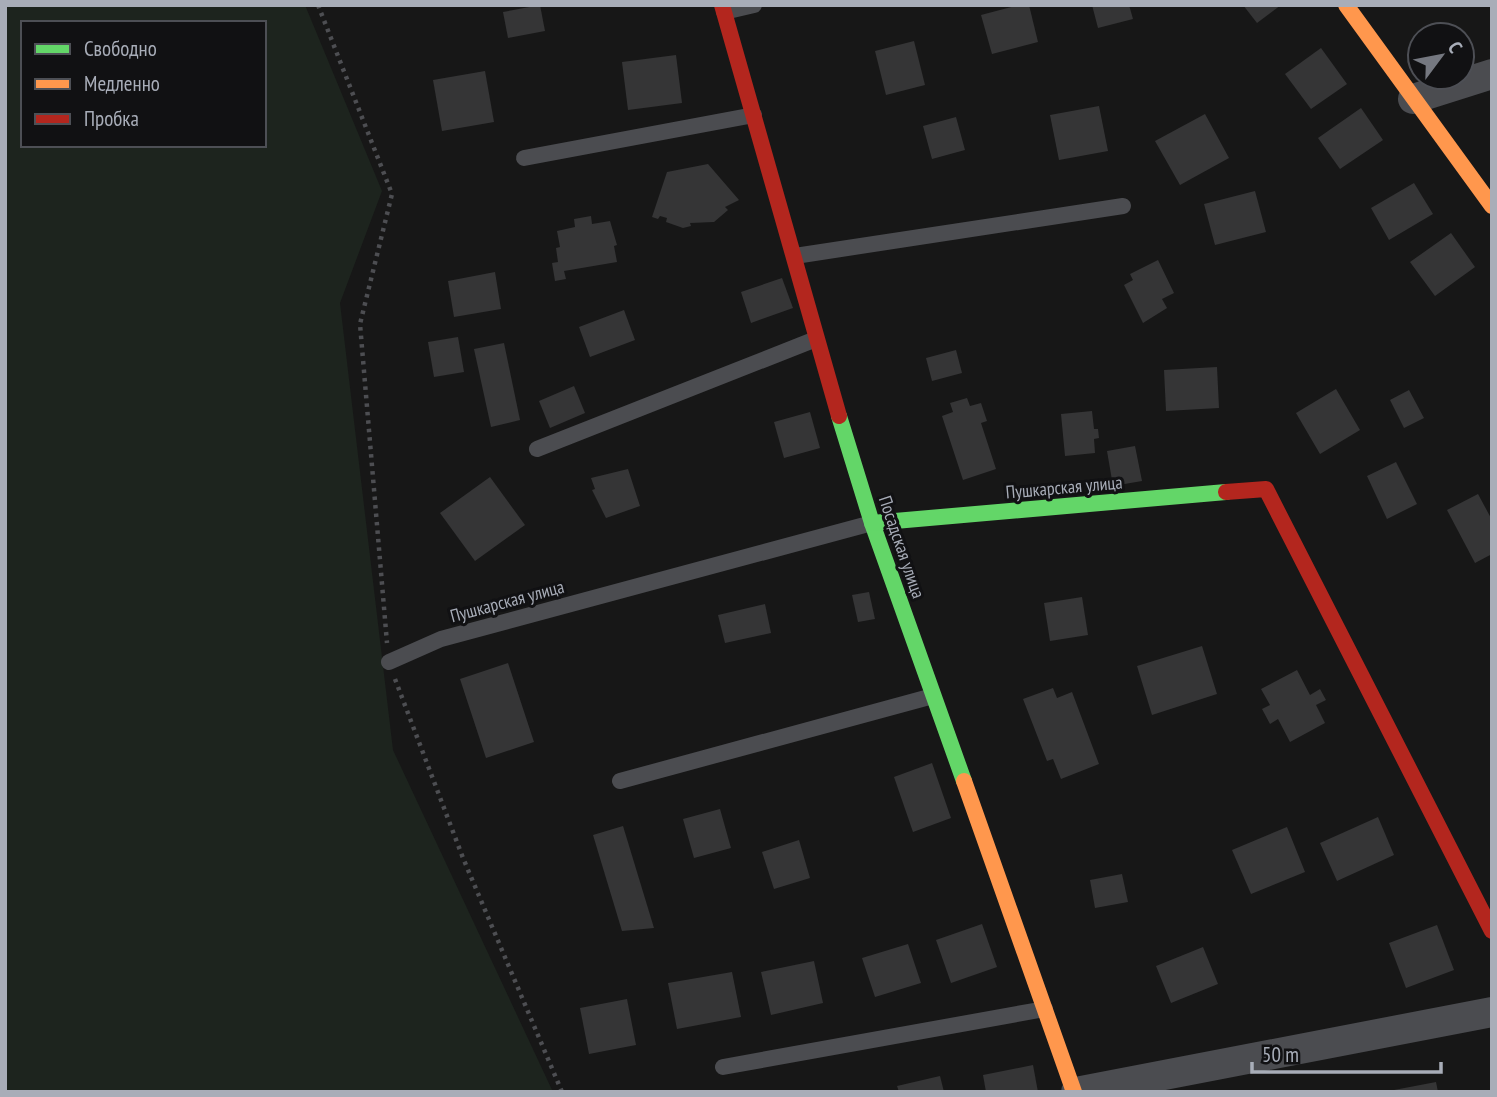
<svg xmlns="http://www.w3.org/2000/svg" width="1497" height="1097" font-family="'PT Sans Narrow',sans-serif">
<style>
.green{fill:#1d241e;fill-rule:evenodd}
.building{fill:#353536}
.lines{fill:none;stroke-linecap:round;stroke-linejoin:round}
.path{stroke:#4d4e52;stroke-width:4.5;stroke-dasharray:3.5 5;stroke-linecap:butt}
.lane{stroke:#4b4c50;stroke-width:16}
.street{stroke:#4b4c50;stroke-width:30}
.fast{stroke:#63d668;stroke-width:16}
.slow{stroke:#ff974d;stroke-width:16}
.jam{stroke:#b3261e;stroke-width:16}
.labels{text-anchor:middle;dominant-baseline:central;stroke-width:6;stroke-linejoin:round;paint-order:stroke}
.street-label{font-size:18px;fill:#a8adb8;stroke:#111113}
</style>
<rect width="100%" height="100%" fill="#171717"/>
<path class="green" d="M5,5H305L382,191L340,303L393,750L553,1092H5ZM23,23H264V145H23Z"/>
<g class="building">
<path d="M540,5L545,31L508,38L503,12Z"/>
<path d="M1019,5H1029L1038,42L992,54L981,15Z"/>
<path d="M1092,5H1129L1133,19L1098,28Z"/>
<path d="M1243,5H1281L1257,23Z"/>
<path d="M914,41L925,85L886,95L875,51Z"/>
<path d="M1321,48L1347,84L1311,109L1285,74Z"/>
<path d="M676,55L682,103L628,110L622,62Z"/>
<path d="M485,71L494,122L442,131L433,80Z"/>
<path d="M1099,106L1108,151L1059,160L1050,115Z"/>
<path d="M1361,108L1383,140L1340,169L1318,138Z"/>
<path d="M1205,114L1229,158L1180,185L1155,141Z"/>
<path d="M956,117L965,150L932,159L923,126Z"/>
<path d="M708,164L739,200L725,207L728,210L714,222L690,223L691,226L683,228L666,222L667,218L660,216L658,219L652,217L667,172Z"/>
<path d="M1414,183L1433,214L1389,240L1371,208Z"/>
<path d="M1255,191L1266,232L1215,245L1204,204Z"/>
<path d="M591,216L592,224L610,221L617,245L614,246L617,262L564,271L566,279L555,281L552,263L558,262L556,248L560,247L557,231L575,227L574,219Z"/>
<path d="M1451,233L1475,267L1435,296L1410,262Z"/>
<path d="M1158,260L1174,293L1162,299L1167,308L1143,323L1124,285L1133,280L1130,274Z"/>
<path d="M495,272L501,309L454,317L448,281Z"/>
<path d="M782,278L793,308L751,323L741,292Z"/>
<path d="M624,310L635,340L590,357L579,327Z"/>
<path d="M458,337L464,372L434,377L428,342Z"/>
<path d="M504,343L520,420L491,427L474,349Z"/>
<path d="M956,350L962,373L932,381L926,358Z"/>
<path d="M1217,367L1219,408L1166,411L1164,370Z"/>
<path d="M574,386L585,413L550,428L539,401Z"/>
<path d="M1336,389L1360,430L1320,454L1296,413Z"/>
<path d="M1409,390L1424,418L1404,428L1390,400Z"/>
<path d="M967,398L970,406L981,403L987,421L981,423L996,469L963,480L942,416L953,412L950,403Z"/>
<path d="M1092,411L1094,429H1098L1099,438L1094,439L1095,453L1065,456L1061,414Z"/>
<path d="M810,412L820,448L784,458L774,422Z"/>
<path d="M1135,446L1142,481L1113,486L1107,451Z"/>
<path d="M1396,462L1417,504L1387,519L1367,476Z"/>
<path d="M628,469L640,506L606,518L592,490L595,489L591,478Z"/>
<path d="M490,477L525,525L475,561L440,513Z"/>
<path d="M1478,494L1492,520V554L1475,563L1447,510Z"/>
<path d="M869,592L875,619L858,622L852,595Z"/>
<path d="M1082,597L1088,635L1050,641L1044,603Z"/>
<path d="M765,604L771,633L725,643L718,615Z"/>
<path d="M1202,646L1217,694L1152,715L1137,666Z"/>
<path d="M508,663L534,742L486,758L460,679Z"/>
<path d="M1297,670L1310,695L1320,689L1326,700L1316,705L1325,723L1290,742L1278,719L1270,724L1262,709L1270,705L1261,689Z"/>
<path d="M1053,688L1057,698L1072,692L1099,764L1061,779L1053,759L1047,761L1023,699Z"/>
<path d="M932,763L951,818L913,832L894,777Z"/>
<path d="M720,809L731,848L694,858L683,819Z"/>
<path d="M1378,817L1394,855L1337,881L1320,843Z"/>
<path d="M623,826L654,928L622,931L593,835Z"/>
<path d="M1287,827L1305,872L1251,894L1232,850Z"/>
<path d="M799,840L810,878L774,889L762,852Z"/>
<path d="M1122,874L1128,902L1095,908L1090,880Z"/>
<path d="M982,924L997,967L951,983L936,940Z"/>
<path d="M1437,925L1454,970L1406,988L1389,943Z"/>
<path d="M908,944L921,983L875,997L862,958Z"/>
<path d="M1203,947L1218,984L1171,1003L1156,966Z"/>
<path d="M814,961L823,1003L771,1015L761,972Z"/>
<path d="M732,972L741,1017L677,1029L668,983Z"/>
<path d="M627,999L636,1045L589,1054L580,1008Z"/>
<path d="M1033,1065L1038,1092H986L983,1075Z"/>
<path d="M940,1076L944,1092H899L897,1086Z"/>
<path d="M1436,1082L1438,1092H1394V1090Z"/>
</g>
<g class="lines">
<g class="path">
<path d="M318,5L392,194L360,324L387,643"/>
<path d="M395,679L463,858L562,1092"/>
</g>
<g class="lane">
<path d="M724,12L754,5"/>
<path d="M524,158L754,115"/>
<path d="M795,256L1123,206"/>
<path d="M537,449L816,339"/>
<path d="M389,662L441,639L872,523"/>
<path d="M620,781L933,696"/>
<path d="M723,1067L1045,1009"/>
</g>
<g class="street">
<path d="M1413,99L1492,74"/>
<path d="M1076,1092L1492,1012"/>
</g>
<g class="fast">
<path d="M839,416L872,523L964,781"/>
<path d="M872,523L1226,492"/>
</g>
<g class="slow">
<path d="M1346,5L1492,206"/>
<path d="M964,781L1074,1092"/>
</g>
<g class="jam">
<path d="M722,5L839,416"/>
<path d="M1226,492L1266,489L1492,931"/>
</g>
</g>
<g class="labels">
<g class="street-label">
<text transform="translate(1064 487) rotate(-5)">Пушкарская улица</text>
<text transform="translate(902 547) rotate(71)">Посадская улица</text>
<text transform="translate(507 601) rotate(-15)">Пушкарская улица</text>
</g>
</g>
<rect width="1497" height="1097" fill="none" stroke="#a8adb8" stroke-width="14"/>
<rect x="21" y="21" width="245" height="126" fill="#111113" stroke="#4d4f55" stroke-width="2"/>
<rect x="35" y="44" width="35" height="10" fill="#63d668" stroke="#4d4f55" stroke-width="2"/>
<text x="84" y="56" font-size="21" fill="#a8adb8">Свободно</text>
<rect x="35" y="79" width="35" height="10" fill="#ff974d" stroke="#4d4f55" stroke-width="2"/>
<text x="84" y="91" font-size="21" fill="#a8adb8">Медленно</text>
<rect x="35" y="114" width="35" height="10" fill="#b3261e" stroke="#4d4f55" stroke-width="2"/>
<text x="84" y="126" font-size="21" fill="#a8adb8">Пробка</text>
<g transform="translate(1441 56) rotate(58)"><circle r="33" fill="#111113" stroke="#4d4f55" stroke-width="2"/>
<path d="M0-5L12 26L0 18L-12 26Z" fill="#757880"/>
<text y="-10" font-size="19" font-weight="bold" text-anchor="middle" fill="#a8adb8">С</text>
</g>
<path d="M1252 1062v10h189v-10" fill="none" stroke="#a8adb8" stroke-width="3.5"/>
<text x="1262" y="1062" font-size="21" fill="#a8adb8" stroke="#111113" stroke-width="5" paint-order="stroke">50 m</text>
</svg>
